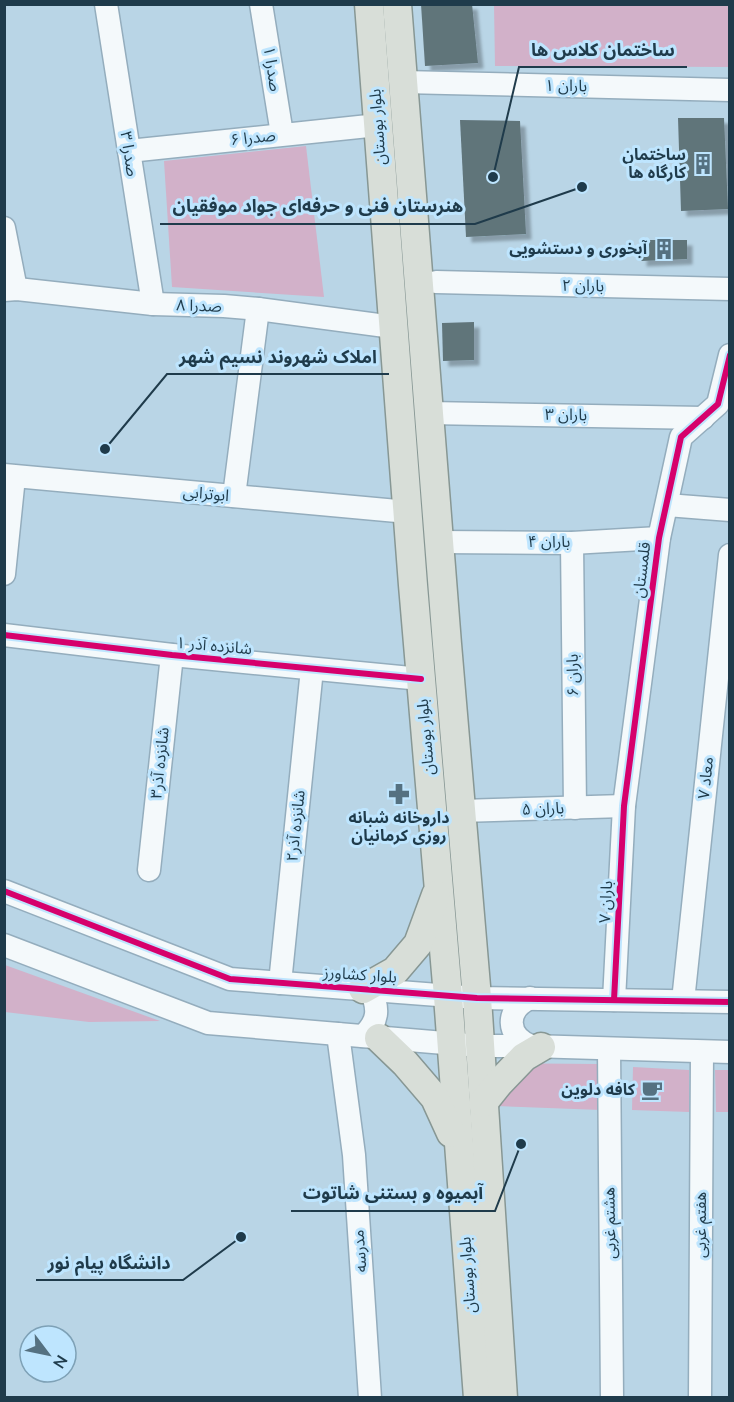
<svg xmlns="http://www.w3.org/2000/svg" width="734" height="1402" font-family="'Nunito Sans','Noto Sans Arabic',sans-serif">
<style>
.green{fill:#d2b1c9}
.building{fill:#60747a;filter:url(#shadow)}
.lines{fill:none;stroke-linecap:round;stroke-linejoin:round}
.minor-casing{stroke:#94adbd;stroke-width:25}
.major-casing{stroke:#879794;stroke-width:31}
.minor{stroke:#f4f9fb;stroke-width:22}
.major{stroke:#d8ded8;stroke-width:28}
.cycleway-casing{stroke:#bee5fe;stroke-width:10}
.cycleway{stroke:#d6006c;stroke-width:6}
.labels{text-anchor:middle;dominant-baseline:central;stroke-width:6;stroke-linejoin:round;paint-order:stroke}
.street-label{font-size:16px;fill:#1f3b4b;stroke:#bee5fe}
.poi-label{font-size:16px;font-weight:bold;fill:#1f3b4b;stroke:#bee5fe;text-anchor:end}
.leader{fill:none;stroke:#1f3b4b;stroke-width:2}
.callout-dot{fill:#1f3b4b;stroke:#bee5fe;stroke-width:2}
.callout-label{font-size:18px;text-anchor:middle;font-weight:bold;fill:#1f3b4b;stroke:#bee5fe;stroke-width:6;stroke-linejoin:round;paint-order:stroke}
</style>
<defs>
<filter id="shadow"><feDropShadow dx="5.5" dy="5.5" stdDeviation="1.5" flood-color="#0004"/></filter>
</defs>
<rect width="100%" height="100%" fill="#b9d5e6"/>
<g class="green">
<path d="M494,5H729V67L495,66Z"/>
<path d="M306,146L324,297L172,287L164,161Z"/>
<path d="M4,965H5L160,1021L89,1022L5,1012Z"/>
<path d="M494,1063L599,1064L601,1110L496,1106Z"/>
<path d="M633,1067L689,1070V1112L632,1110Z"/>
<path d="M715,1070H729V1112H716Z"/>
</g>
<g class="building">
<path d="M421,4H472L478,63L425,66Z"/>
<path d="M678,118H724L728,209L681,211Z"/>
<path d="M460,120L520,121L526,234L466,237Z"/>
<path d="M642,240H687V259L641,261Z"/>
<path d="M474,322V360L443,361L442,323Z"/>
</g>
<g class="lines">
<defs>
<g id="minor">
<path d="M106,4L153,304"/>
<path d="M261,4L282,134"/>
<path d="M403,82L730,90"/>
<path d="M129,151L378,125"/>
<path d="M4,228L16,289"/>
<path d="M436,282L730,289"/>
<path d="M4,290L17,289L153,304L224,306L258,309L393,327"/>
<path d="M429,413L703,418"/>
<path d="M4,475L408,512"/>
<path d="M234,496L258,309"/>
<path d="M667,505L730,510"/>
<path d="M439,542L572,543L659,538"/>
<path d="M572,543L575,808"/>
<path d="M4,574L14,477"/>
<path d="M4,635L172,655L421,679"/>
<path d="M461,811L624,806"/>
<path d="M149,870L172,655"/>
<path d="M4,891L230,979L477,998L730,1002"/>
<path d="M4,945L208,1023L480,1046H531L730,1052"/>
<path d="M280,983L312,669"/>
<path d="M530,998C505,1010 506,1036 531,1046"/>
<path d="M614,1000L624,806L659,538L681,437L718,404L730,355"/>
<path d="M683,1001L730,555"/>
<path d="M338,1034L354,1155L370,1398"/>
<path d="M363,1036C378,1022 380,1009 370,990"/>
<path d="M609,1049L612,1398"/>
<path d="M700,1398L702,1052"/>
</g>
<g id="major">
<path d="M369,4L413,585L448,996L478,1398"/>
<path d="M397,4L447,644L477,998L503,1398"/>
<path d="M363,989L395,971L418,944L436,895"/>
<path d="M379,1038L405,1063L435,1098L451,1133"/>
<path d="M483,1103L499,1083L524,1057L541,1047"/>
</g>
</defs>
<use href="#minor" class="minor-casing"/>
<use href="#major" class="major-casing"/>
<use href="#minor" class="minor"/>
<use href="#major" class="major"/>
<defs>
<g id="cycleway">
<path d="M4,635L172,655L421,679"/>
<path d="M4,891L230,979L477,998L730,1002"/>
<path d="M614,1000L624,806L659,538L681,437L718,404L730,355"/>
</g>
</defs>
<use href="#cycleway" class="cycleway-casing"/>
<use href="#cycleway" class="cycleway"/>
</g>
<defs>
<symbol id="building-bare" viewBox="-9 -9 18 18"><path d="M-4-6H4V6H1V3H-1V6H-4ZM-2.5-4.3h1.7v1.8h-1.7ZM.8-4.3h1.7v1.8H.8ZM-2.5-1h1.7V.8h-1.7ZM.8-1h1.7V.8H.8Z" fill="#557181" stroke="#bee5fe" stroke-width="2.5" paint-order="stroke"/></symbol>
<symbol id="pharmacy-bare" viewBox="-9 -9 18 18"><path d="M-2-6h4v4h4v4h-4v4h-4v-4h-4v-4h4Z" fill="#557181" stroke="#bee5fe" stroke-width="2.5" paint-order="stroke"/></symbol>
<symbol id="cafe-bare" viewBox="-9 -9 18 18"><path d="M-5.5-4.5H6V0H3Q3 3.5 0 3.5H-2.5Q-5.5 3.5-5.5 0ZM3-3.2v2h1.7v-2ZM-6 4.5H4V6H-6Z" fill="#557181" stroke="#bee5fe" stroke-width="2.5" paint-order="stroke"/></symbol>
</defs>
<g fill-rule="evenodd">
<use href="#building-bare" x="688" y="149" width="30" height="30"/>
<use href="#building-bare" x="649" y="234" width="30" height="30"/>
<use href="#pharmacy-bare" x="384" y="779" width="30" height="30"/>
<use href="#cafe-bare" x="637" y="1075" width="30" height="30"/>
</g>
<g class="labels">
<g class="street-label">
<text transform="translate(272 69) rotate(81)">صدرا ۱</text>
<text transform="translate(566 86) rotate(1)">باران ۱</text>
<text transform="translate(378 127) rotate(-94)">بلوار بوستان</text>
<text transform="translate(253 138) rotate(-6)">صدرا ۶</text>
<text transform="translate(129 154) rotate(81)">صدرا ۳</text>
<text transform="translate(583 286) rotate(1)">باران ۲</text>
<text transform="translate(199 306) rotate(2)">صدرا ۸</text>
<text transform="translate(566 415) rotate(1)">باران ۳</text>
<text transform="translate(206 494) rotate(5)">ابوترابی</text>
<text x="549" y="542">باران ۴</text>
<text transform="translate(642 570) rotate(-83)">قلمستان</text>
<text transform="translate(214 646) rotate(5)">شانزده آذر ۱</text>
<text transform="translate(573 675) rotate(-91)">باران ۶</text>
<text transform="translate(426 737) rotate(-95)">بلوار بوستان</text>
<text transform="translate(160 763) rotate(-84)">شانزده آذر۳</text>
<text transform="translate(706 778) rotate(-84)">معاد ۷</text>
<text transform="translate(543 809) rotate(-2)">باران ۵</text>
<text transform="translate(296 826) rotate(-84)">شانزده آذر۲</text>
<text transform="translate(606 902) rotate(-87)">باران ۷</text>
<text transform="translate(360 975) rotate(4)">بلوار کشاورز</text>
<text transform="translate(610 1223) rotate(-91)">هشتم غربی</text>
<text transform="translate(701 1225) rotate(-90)">هفتم غربی</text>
<text transform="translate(360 1251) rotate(-94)">مدرسه</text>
<text transform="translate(468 1275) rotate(-94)">بلوار بوستان</text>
</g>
<g class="poi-label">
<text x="686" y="155">ساختمان<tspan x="686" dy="18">کارگاه ها</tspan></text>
<text x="647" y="249">آبخوری و دستشویی</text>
<text x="399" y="818" text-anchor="middle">داروخانه شبانه<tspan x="399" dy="18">روزی کرمانیان</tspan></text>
<text x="635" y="1090">کافه دلوین</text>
</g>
</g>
<path class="leader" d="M493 177L519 67H687M582 187L475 224H160M105 449L167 374H389M521 1144L495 1211H291M241 1237L183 1280H36"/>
<g class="callout-dot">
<circle cx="493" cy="177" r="6"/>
<circle cx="582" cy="187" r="6"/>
<circle cx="105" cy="449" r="6"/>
<circle cx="521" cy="1144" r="6"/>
<circle cx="241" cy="1237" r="6"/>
</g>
<g class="callout-label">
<text x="603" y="56">ساختمان کلاس ها</text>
<text x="318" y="212">هنرستان فنی و حرفه‌ای جواد موفقیان</text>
<text x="278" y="363">املاک شهروند نسیم شهر</text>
<text x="393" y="1199">آبمیوه و بستنی شاتوت</text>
<text x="109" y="1269">دانشگاه پیام نور</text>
</g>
<rect width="734" height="1402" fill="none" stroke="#1f3b4b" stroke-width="12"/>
<g transform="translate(48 1354) rotate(122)"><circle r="28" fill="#bee5fe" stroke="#7ea1b6" stroke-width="1.5"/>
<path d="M0-4.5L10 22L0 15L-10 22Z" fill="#557181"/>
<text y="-9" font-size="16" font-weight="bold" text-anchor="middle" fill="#1f3b4b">N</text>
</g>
</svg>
